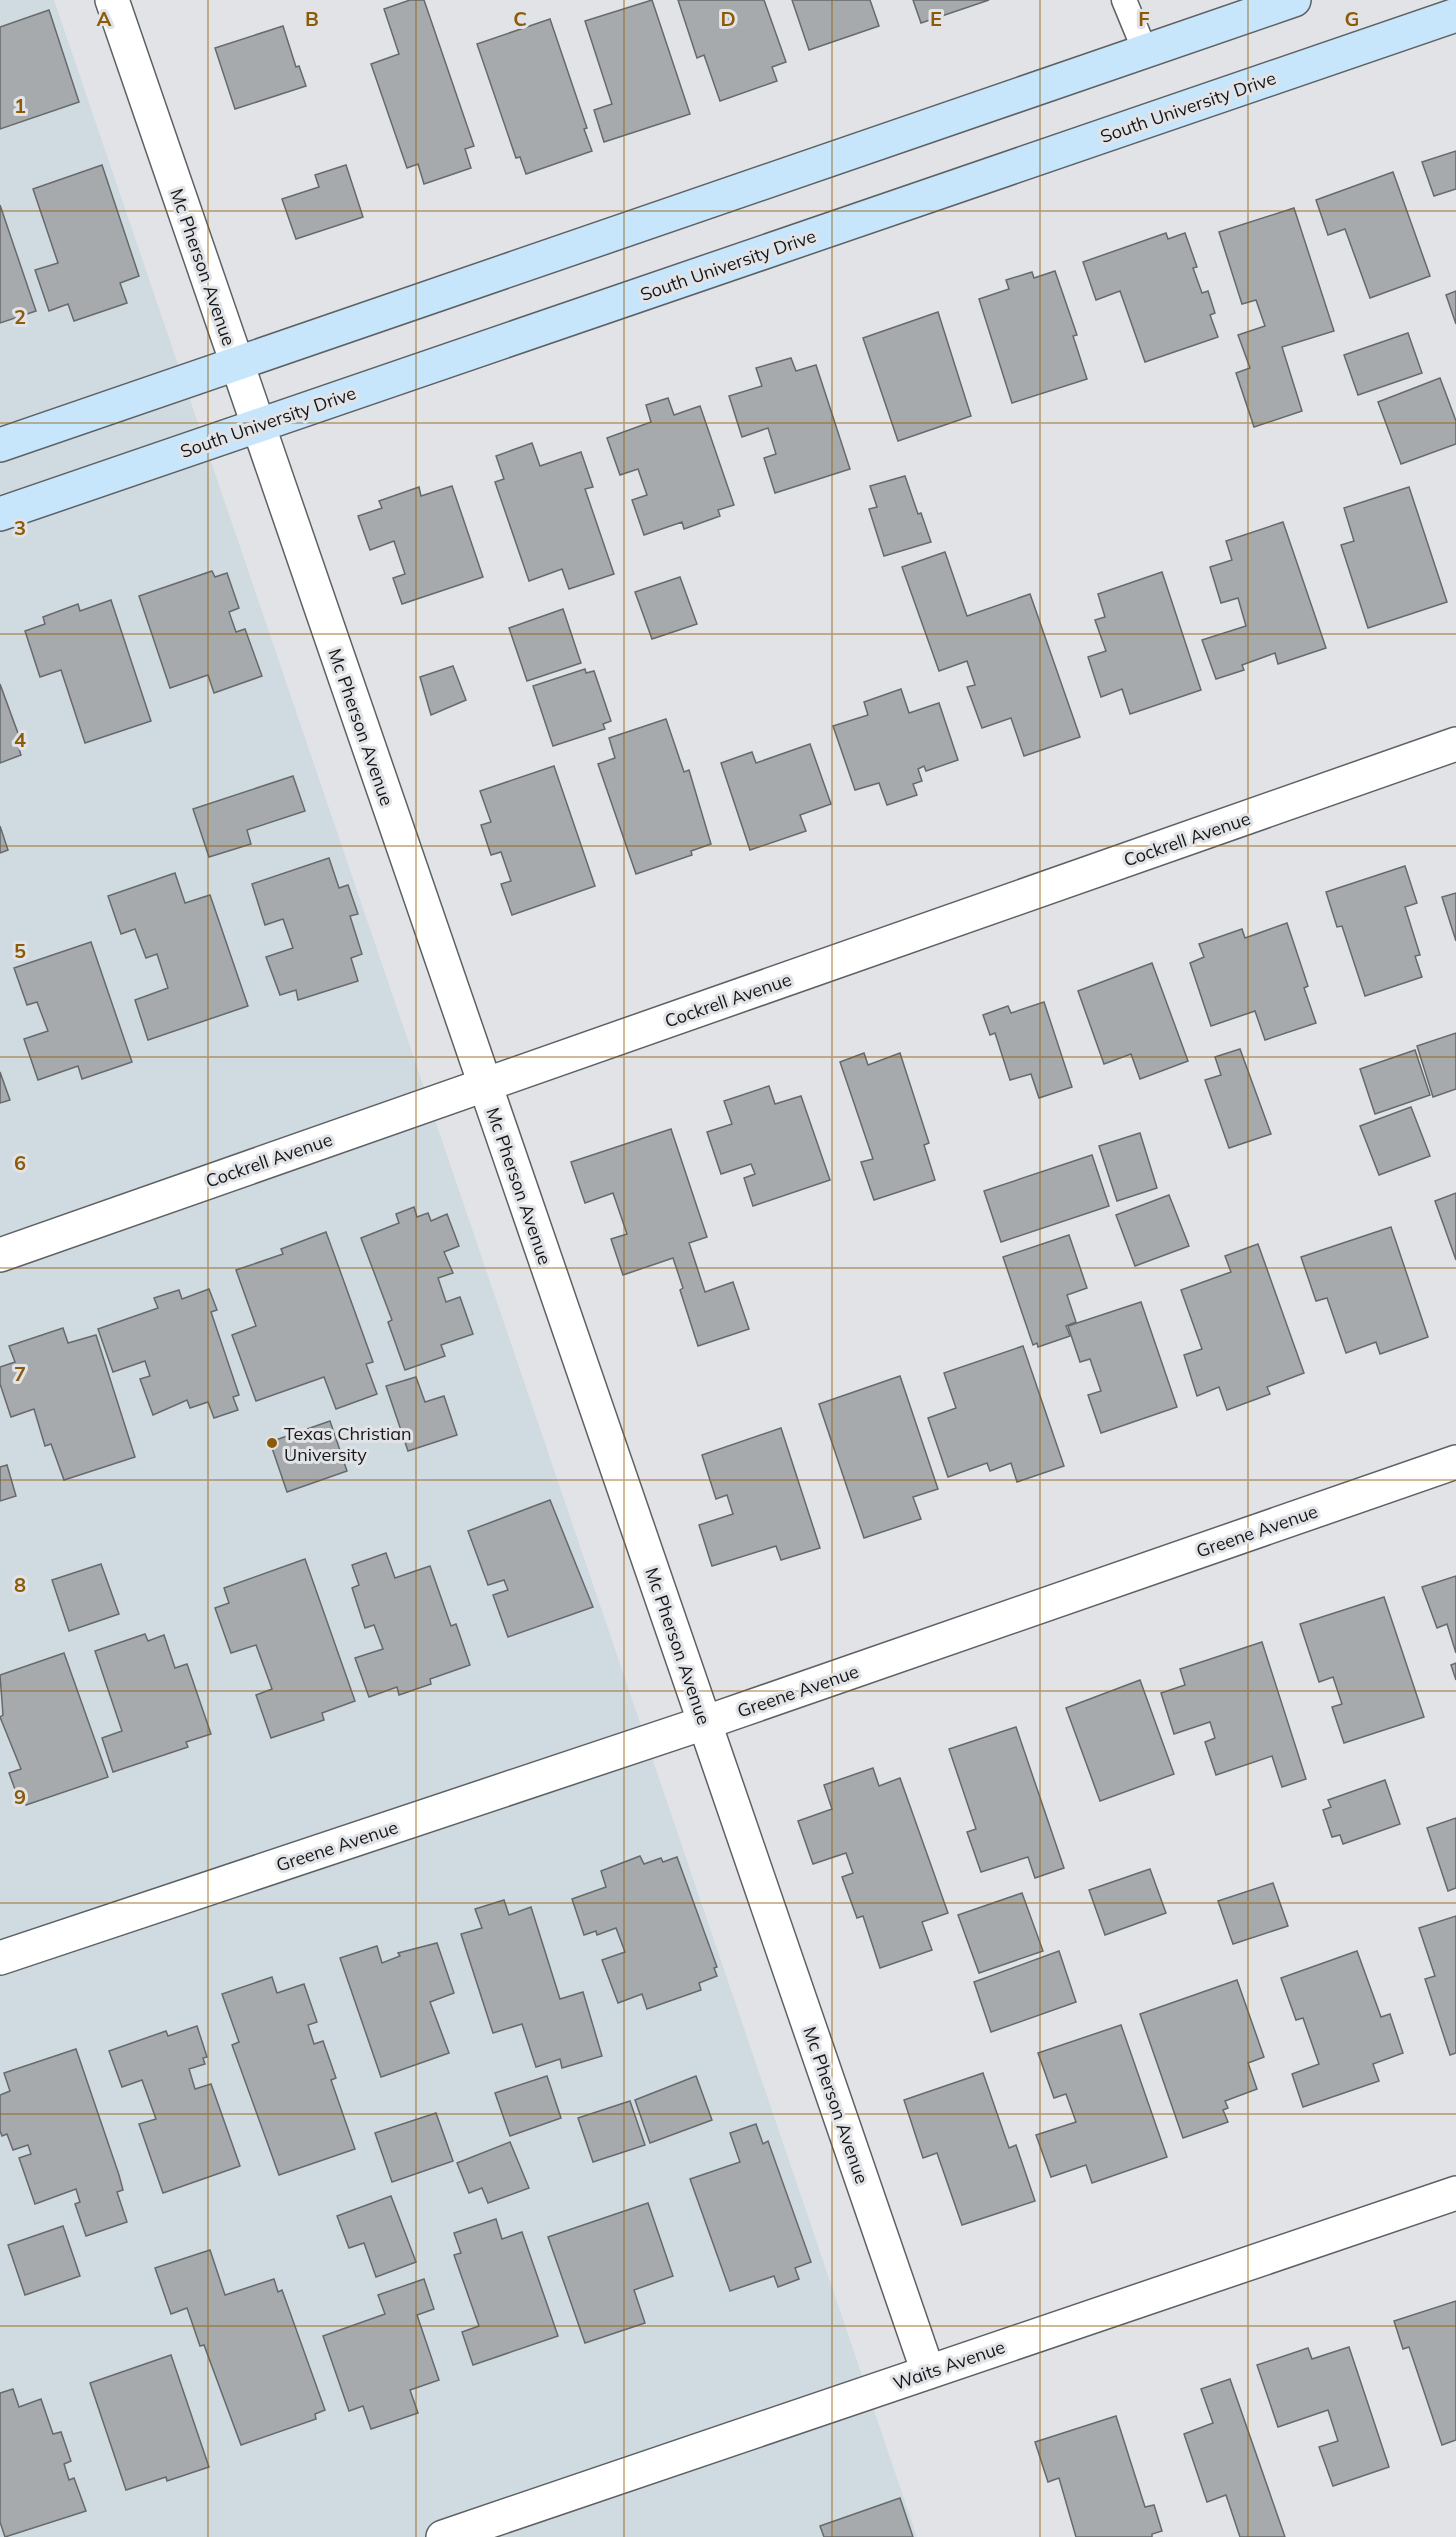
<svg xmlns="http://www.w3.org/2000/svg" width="1456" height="2537" font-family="Mulish,sans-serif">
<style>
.built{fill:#d0dae1}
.building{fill:#a7aaac;stroke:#676a6c;stroke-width:1.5}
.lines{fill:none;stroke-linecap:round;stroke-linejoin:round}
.lane-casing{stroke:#5e6163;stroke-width:27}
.street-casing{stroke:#5e6163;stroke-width:36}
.secondary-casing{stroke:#5e6163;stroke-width:36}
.lane{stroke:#fff;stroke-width:24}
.street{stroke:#fff;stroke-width:33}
.secondary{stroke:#c7e5fb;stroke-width:33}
.grid{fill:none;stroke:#8d5b07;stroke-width:1.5;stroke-opacity:0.55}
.poi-dot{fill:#8d5b07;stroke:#e1e3e6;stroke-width:2}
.labels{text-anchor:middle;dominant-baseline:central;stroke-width:6;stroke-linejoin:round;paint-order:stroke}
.street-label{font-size:18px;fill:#161718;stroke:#e1e3e6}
.poi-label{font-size:18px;fill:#161718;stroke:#e1e3e6;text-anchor:start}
.grid-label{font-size:20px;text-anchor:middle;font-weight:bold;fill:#8d5b07;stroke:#e1e3e6;stroke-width:6;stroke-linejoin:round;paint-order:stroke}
</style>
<rect width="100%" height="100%" fill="#e1e3e6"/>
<path class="built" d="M0,0H54L917,2537H0Z"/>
<g class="building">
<path d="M410,0H424L474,146L465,149L471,168L424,184L418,164L407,168L371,64L399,54L384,9Z"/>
<path d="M652,0L690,114L604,142L594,110L612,104L585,21Z"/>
<path d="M678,0H764L786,62L772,67L777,81L720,101L704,55L697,58Z"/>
<path d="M792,0H870L879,26L809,50Z"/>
<path d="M913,0H989L921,23Z"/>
<path d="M49,10L79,102L0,129V27Z"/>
<path d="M550,19L587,128L584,129L592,151L526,174L520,157L516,158L477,44Z"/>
<path d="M283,26L296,67L299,66L306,86L235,109L215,48Z"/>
<path d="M1456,151V189L1434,196L1422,162Z"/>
<path d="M102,165L139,276L120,283L127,303L74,321L68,304L49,311L35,270L58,263L33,189Z"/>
<path d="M346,165L363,217L296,239L282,199L319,187L315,175Z"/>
<path d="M1393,172L1430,276L1370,298L1345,229L1328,235L1316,200Z"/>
<path d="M0,205L36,311L0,323Z"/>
<path d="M1294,208L1334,331L1282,347L1302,411L1254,427L1236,373L1250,368L1238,335L1265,326L1256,300L1242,304L1219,232Z"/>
<path d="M1166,233L1168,239L1185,233L1197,267L1193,268L1202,293L1208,291L1215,313L1210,315L1218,337L1145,362L1120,291L1096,300L1083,262Z"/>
<path d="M1055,271L1077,335L1073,336L1087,379L1012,403L979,299L1009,289L1006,280L1032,272L1034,278Z"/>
<path d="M1456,291V324L1446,295Z"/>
<path d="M938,312L971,416L898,441L863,338Z"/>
<path d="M1408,333L1422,373L1358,395L1344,355Z"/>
<path d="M791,358L796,371L816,365L850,469L775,493L764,458L776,454L768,428L742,437L729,396L762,386L756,368Z"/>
<path d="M1440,378L1456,421V444L1401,464L1378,402Z"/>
<path d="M668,398L674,415L700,406L734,505L718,510L720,516L684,529L682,522L644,535L632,500L647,495L638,469L620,475L607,438L651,422L646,405Z"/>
<path d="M532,443L540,466L581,452L593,487L585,489L614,574L569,589L562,569L529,581L495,482L504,479L496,456Z"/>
<path d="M905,476L918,514L921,513L931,542L884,556L869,509L877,507L870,486Z"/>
<path d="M452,486L483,577L402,604L393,578L405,574L394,541L370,550L358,516L382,508L379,501L419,487L421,496Z"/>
<path d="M1409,487L1447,602L1368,628L1341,545L1354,541L1344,508Z"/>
<path d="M1283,522L1326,648L1278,664L1275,653L1242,665L1244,670L1216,679L1202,640L1246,626L1238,598L1221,603L1210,567L1232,560L1226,541Z"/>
<path d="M945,552L967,616L1030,594L1080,737L1024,756L1011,718L982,728L967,687L975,685L967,661L939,671L902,567Z"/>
<path d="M212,571L215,577L227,573L239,608L229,612L236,632L245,629L262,676L214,693L208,675L170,688L139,596Z"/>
<path d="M1162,572L1201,690L1130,714L1122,689L1101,697L1088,657L1106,651L1095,620L1105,617L1098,594Z"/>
<path d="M680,577L697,624L652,639L635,592Z"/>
<path d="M111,600L151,721L85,743L61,670L40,677L25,631L45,624L43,617L78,604L80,611Z"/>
<path d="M563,609L581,663L527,681L509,628Z"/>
<path d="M453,666L466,700L431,715L420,677Z"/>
<path d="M585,669L586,673L594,671L611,721L603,724L605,729L553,746L533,686Z"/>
<path d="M0,684L23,747L19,749L21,755L0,763Z"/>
<path d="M901,689L909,713L939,703L958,760L926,771L924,766L918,769L922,781L913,784L917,795L887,805L879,783L855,790L833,726L868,715L864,702Z"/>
<path d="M666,719L684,772L689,770L711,844L691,851L692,855L636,874L598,764L615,758L609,738Z"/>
<path d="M810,744L831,804L800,815L806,831L750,850L721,763L752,752L756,763Z"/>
<path d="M554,766L595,886L512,915L501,884L511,881L501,852L491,855L481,825L491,822L480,791Z"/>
<path d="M293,776L305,811L247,830L251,844L209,857L193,809Z"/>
<path d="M0,826L8,850L0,853Z"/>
<path d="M329,858L339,888L348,885L358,914L350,916L362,954L351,958L358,981L298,1000L296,990L280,995L266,957L293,948L283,919L265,925L252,884Z"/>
<path d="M1405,866L1417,903L1405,907L1420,955L1415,956L1422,977L1365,996L1342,926L1337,927L1326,892Z"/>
<path d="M175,873L185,903L210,895L248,1006L148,1040L135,1000L168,988L157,954L146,958L135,929L121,934L108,896Z"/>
<path d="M1456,893V941L1442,897Z"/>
<path d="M1287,923L1308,986L1304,988L1316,1023L1265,1040L1255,1011L1211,1026L1190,963L1204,957L1199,944L1242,929L1245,938Z"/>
<path d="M91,942L132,1062L82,1079L78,1066L38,1080L24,1039L48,1031L37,1002L27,1005L14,968Z"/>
<path d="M1152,963L1188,1061L1140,1079L1131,1054L1104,1064L1078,991Z"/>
<path d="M1044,1002L1072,1087L1039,1098L1031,1074L1010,1080L995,1033L990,1035L983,1015L1008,1006L1011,1013Z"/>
<path d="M1456,1033V1089L1433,1097L1417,1046Z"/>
<path d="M1240,1049L1271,1134L1229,1148L1205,1080L1221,1075L1215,1057Z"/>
<path d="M1415,1050L1430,1095L1375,1114L1360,1069Z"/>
<path d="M864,1053L868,1065L900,1053L929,1143L924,1145L935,1180L874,1200L861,1162L873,1159L840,1062Z"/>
<path d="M0,1072L10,1100L0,1103Z"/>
<path d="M769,1086L775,1104L801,1096L830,1180L753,1206L744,1178L755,1174L751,1164L721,1174L707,1132L732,1124L724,1101Z"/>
<path d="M1411,1107L1430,1156L1379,1175L1360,1126Z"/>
<path d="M671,1129L707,1237L689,1243L705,1292L733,1282L749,1329L698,1346L680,1290L683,1288L673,1258L623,1275L611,1239L627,1234L613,1193L585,1203L571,1162Z"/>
<path d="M1140,1133L1157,1188L1117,1201L1099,1146Z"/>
<path d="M1092,1155L1109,1206L1001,1242L984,1191Z"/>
<path d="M1456,1193V1260L1435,1201Z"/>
<path d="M1169,1195L1189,1246L1135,1266L1116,1215Z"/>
<path d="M414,1207L417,1217L428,1213L431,1221L447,1214L459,1246L444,1252L453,1273L438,1278L446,1302L460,1297L473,1334L441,1345L445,1356L405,1370L388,1322L392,1320L361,1238L399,1223L396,1214Z"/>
<path d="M1391,1227L1428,1337L1380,1354L1376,1342L1346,1353L1327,1298L1316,1301L1301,1257Z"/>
<path d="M326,1232L373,1362L366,1364L377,1394L336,1409L324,1377L256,1401L232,1335L256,1326L236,1270L283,1254L281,1249Z"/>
<path d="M1069,1235L1087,1288L1067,1295L1076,1322L1066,1326L1070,1336L1038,1347L1037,1343L1033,1345L1003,1257Z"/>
<path d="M1258,1244L1304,1373L1267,1387L1270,1394L1227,1410L1219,1387L1197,1396L1184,1355L1202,1349L1181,1290L1231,1272L1225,1256Z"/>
<path d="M209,1289L217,1310L211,1312L239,1395L233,1397L238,1410L214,1418L208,1402L190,1408L187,1400L153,1415L140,1379L150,1376L145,1361L113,1372L98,1329L158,1308L154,1298L179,1290L182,1299Z"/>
<path d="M1141,1302L1177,1407L1101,1433L1088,1395L1101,1391L1090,1359L1080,1362L1068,1326Z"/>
<path d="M63,1328L68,1343L96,1335L135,1457L64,1480L51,1444L45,1446L34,1409L11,1417L0,1384V1367L15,1362L9,1346Z"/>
<path d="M1023,1346L1064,1466L1017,1482L1011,1463L990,1471L987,1463L948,1477L928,1418L956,1408L944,1373Z"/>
<path d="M900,1376L938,1489L913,1497L921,1519L864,1538L819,1404Z"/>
<path d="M416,1377L425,1402L444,1396L457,1435L408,1451L386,1386Z"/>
<path d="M330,1421L347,1471L287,1492L270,1442Z"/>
<path d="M781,1428L820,1548L781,1560L776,1546L712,1566L699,1525L733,1514L727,1495L716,1499L702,1455Z"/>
<path d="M7,1465L16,1496L0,1501V1467Z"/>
<path d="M550,1500L593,1607L508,1637L493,1595L508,1590L504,1580L488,1585L468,1531Z"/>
<path d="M386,1553L395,1578L430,1566L451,1626L456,1624L470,1665L430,1679L431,1684L399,1695L397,1687L369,1697L355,1658L383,1649L374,1625L365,1628L352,1588L359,1585L352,1565Z"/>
<path d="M305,1559L355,1701L322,1713L324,1720L271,1738L256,1695L272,1689L256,1645L231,1653L215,1608L229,1603L224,1588Z"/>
<path d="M101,1564L119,1614L69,1631L52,1580Z"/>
<path d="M1456,1576V1653L1447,1624L1437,1628L1422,1587Z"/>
<path d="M1384,1597L1424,1717L1344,1743L1332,1707L1342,1704L1333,1677L1319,1682L1300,1624Z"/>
<path d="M145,1634L148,1641L164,1635L175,1668L187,1664L211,1734L186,1742L188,1747L113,1772L102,1738L122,1731L95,1651Z"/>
<path d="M1262,1642L1306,1779L1282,1787L1272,1756L1216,1775L1205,1742L1215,1738L1210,1722L1174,1734L1161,1693L1185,1685L1180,1669Z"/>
<path d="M64,1653L108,1777L26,1805L25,1801L20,1803L9,1773L21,1769L0,1717L3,1715L0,1675Z"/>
<path d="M1456,1663V1680L1451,1665Z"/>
<path d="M1140,1680L1174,1774L1100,1801L1066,1708Z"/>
<path d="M1016,1727L1064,1868L1035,1878L1028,1857L981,1872L967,1832L976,1829L949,1749Z"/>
<path d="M873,1768L879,1786L900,1778L948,1913L922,1922L932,1950L880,1968L863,1916L857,1918L842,1877L853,1873L846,1853L813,1864L798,1821L832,1809L824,1785Z"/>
<path d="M1385,1780L1400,1824L1343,1844L1340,1835L1332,1837L1323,1810L1331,1807L1328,1800Z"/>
<path d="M1456,1818V1888L1448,1891L1427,1828Z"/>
<path d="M640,1856L644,1864L661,1858L663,1862L677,1857L717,1967L714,1968L717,1976L699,1983L701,1990L647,2009L642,1994L618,2003L602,1960L625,1952L616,1928L597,1935L596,1931L584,1935L572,1899L606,1887L601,1871Z"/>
<path d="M1150,1869L1166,1913L1105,1935L1089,1890Z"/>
<path d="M1273,1883L1288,1926L1233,1944L1218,1901Z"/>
<path d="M1022,1893L1043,1951L979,1973L958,1915Z"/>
<path d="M504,1900L509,1915L531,1907L560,1999L583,1992L602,2056L562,2068L560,2059L536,2067L522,2024L493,2033L461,1934L482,1928L475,1909Z"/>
<path d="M1456,1916V2053L1450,2055L1425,1979L1435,1976L1419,1928Z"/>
<path d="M437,1943L454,1993L430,2002L449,2053L381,2077L340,1958L377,1946L382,1963L400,1956L398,1953Z"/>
<path d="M1059,1951L1076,2002L991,2032L974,1982Z"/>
<path d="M1357,1951L1381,2017L1390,2014L1403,2053L1373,2064L1379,2081L1303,2107L1292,2074L1319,2064L1303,2018L1296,2020L1281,1978Z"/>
<path d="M272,1977L277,1993L304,1984L317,2022L308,2025L314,2044L323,2041L336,2078L331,2080L355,2149L279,2175L232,2045L239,2042L222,1994Z"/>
<path d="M1237,1980L1264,2057L1248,2063L1257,2089L1225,2101L1228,2108L1223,2110L1228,2122L1183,2138L1140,2014Z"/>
<path d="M1121,2025L1167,2157L1092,2183L1086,2165L1051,2177L1036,2135L1076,2122L1066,2094L1054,2098L1038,2053Z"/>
<path d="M197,2026L207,2057L203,2058L205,2064L189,2069L195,2089L211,2084L240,2166L163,2193L139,2124L156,2119L142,2080L122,2087L109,2051L166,2031L168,2036Z"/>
<path d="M76,2049L119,2175L123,2190L117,2192L127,2222L86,2236L75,2204L80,2202L76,2189L35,2204L19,2158L31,2154L28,2145L13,2150L7,2134L2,2136L0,2131V2095L10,2091L4,2073Z"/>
<path d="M983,2073L1009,2148L1016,2145L1035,2201L962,2225L937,2153L923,2158L904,2100Z"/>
<path d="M547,2076L561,2118L510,2136L495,2093Z"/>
<path d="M696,2076L712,2120L650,2143L635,2100Z"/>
<path d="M630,2101L645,2145L593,2162L578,2118Z"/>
<path d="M436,2113L453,2161L392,2182L375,2133Z"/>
<path d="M756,2124L763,2144L768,2141L811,2262L795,2268L799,2279L778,2287L774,2276L730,2291L690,2179L740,2162L730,2133Z"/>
<path d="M510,2142L529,2188L488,2203L482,2188L469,2193L457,2163Z"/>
<path d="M391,2196L416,2262L376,2277L364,2243L349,2248L337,2216Z"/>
<path d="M648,2203L673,2276L634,2290L645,2323L585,2343L548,2237Z"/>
<path d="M496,2219L502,2239L522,2232L558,2336L473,2365L462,2332L479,2326L454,2255L461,2253L454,2233Z"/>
<path d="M63,2226L80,2276L25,2295L8,2245Z"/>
<path d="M210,2250L225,2295L274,2279L278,2292L282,2290L325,2410L315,2414L316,2419L241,2445L204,2345L200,2346L187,2308L171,2314L155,2268Z"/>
<path d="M424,2279L434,2309L417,2315L439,2380L410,2390L418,2413L371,2429L363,2406L349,2411L323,2336L385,2314L378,2295Z"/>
<path d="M1456,2301V2440L1442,2445L1409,2347L1403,2349L1394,2321Z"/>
<path d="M1349,2347L1389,2467L1333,2486L1319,2447L1338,2441L1328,2410L1278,2427L1257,2365L1308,2348L1312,2359Z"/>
<path d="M171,2355L209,2467L167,2481L166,2477L126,2490L90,2383Z"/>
<path d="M1230,2379L1285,2537H1240L1226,2495L1207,2502L1184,2434L1213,2423L1201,2389Z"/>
<path d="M13,2389L19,2407L41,2399L53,2434L61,2432L71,2461L64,2464L69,2480L74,2478L86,2511L5,2537L0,2522V2393Z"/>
<path d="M1116,2416L1145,2507L1154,2505L1162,2531L1152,2534V2537H1076L1059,2478L1048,2482L1035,2442Z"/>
<path d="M900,2498L913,2537H824L820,2526Z"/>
</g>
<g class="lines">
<defs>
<path id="lane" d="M1124,0L1145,51"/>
<g id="street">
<path d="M112,0L928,2372"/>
<path d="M0,1255L1456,744"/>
<path d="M0,1958L704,1723L1456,1462"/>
<path d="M443,2537L1456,2193"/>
</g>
<g id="secondary">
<path d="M0,445L1294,0"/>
<path d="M0,514L1456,15"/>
</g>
</defs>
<use href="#lane" class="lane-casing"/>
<use href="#street" class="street-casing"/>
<use href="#secondary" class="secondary-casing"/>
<use href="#lane" class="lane"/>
<use href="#street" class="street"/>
<use href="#secondary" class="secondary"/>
</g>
<path class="grid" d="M208,0V2537M416,0V2537M624,0V2537M832,0V2537M1040,0V2537M1248,0V2537M0,211H1456M0,423H1456M0,634H1456M0,846H1456M0,1057H1456M0,1268H1456M0,1480H1456M0,1691H1456M0,1903H1456M0,2114H1456M0,2326H1456"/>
<circle class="poi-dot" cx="272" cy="1443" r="6"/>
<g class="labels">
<g class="street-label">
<text transform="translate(1188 107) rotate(-19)">South University Drive</text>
<text transform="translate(728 265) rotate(-19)">South University Drive</text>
<text transform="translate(203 267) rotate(71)">Mc Pherson Avenue</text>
<text transform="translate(268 422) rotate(-19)">South University Drive</text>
<text transform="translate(361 727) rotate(71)">Mc Pherson Avenue</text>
<text transform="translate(1187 839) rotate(-19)">Cockrell Avenue</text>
<text transform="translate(728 1000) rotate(-19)">Cockrell Avenue</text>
<text transform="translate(269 1160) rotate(-19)">Cockrell Avenue</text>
<text transform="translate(519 1186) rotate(71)">Mc Pherson Avenue</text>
<text transform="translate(1257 1531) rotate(-19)">Greene Avenue</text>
<text transform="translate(678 1646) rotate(71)">Mc Pherson Avenue</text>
<text transform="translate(798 1691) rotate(-19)">Greene Avenue</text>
<text transform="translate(337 1846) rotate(-18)">Greene Avenue</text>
<text transform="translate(836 2105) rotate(71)">Mc Pherson Avenue</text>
<text transform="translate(949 2365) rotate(-19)">Waits Avenue</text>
</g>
<g class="poi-label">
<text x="284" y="1433">Texas Christian<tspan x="284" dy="21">University</tspan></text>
</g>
</g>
<g class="grid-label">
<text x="104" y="26">A</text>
<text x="312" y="26">B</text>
<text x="520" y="26">C</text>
<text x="728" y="26">D</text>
<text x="936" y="26">E</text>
<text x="1144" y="26">F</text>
<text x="1352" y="26">G</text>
<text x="20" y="113">1</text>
<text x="20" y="324">2</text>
<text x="20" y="535">3</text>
<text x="20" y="747">4</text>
<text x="20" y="958">5</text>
<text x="20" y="1170">6</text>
<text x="20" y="1381">7</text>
<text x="20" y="1592">8</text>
<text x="20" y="1804">9</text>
</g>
</svg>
